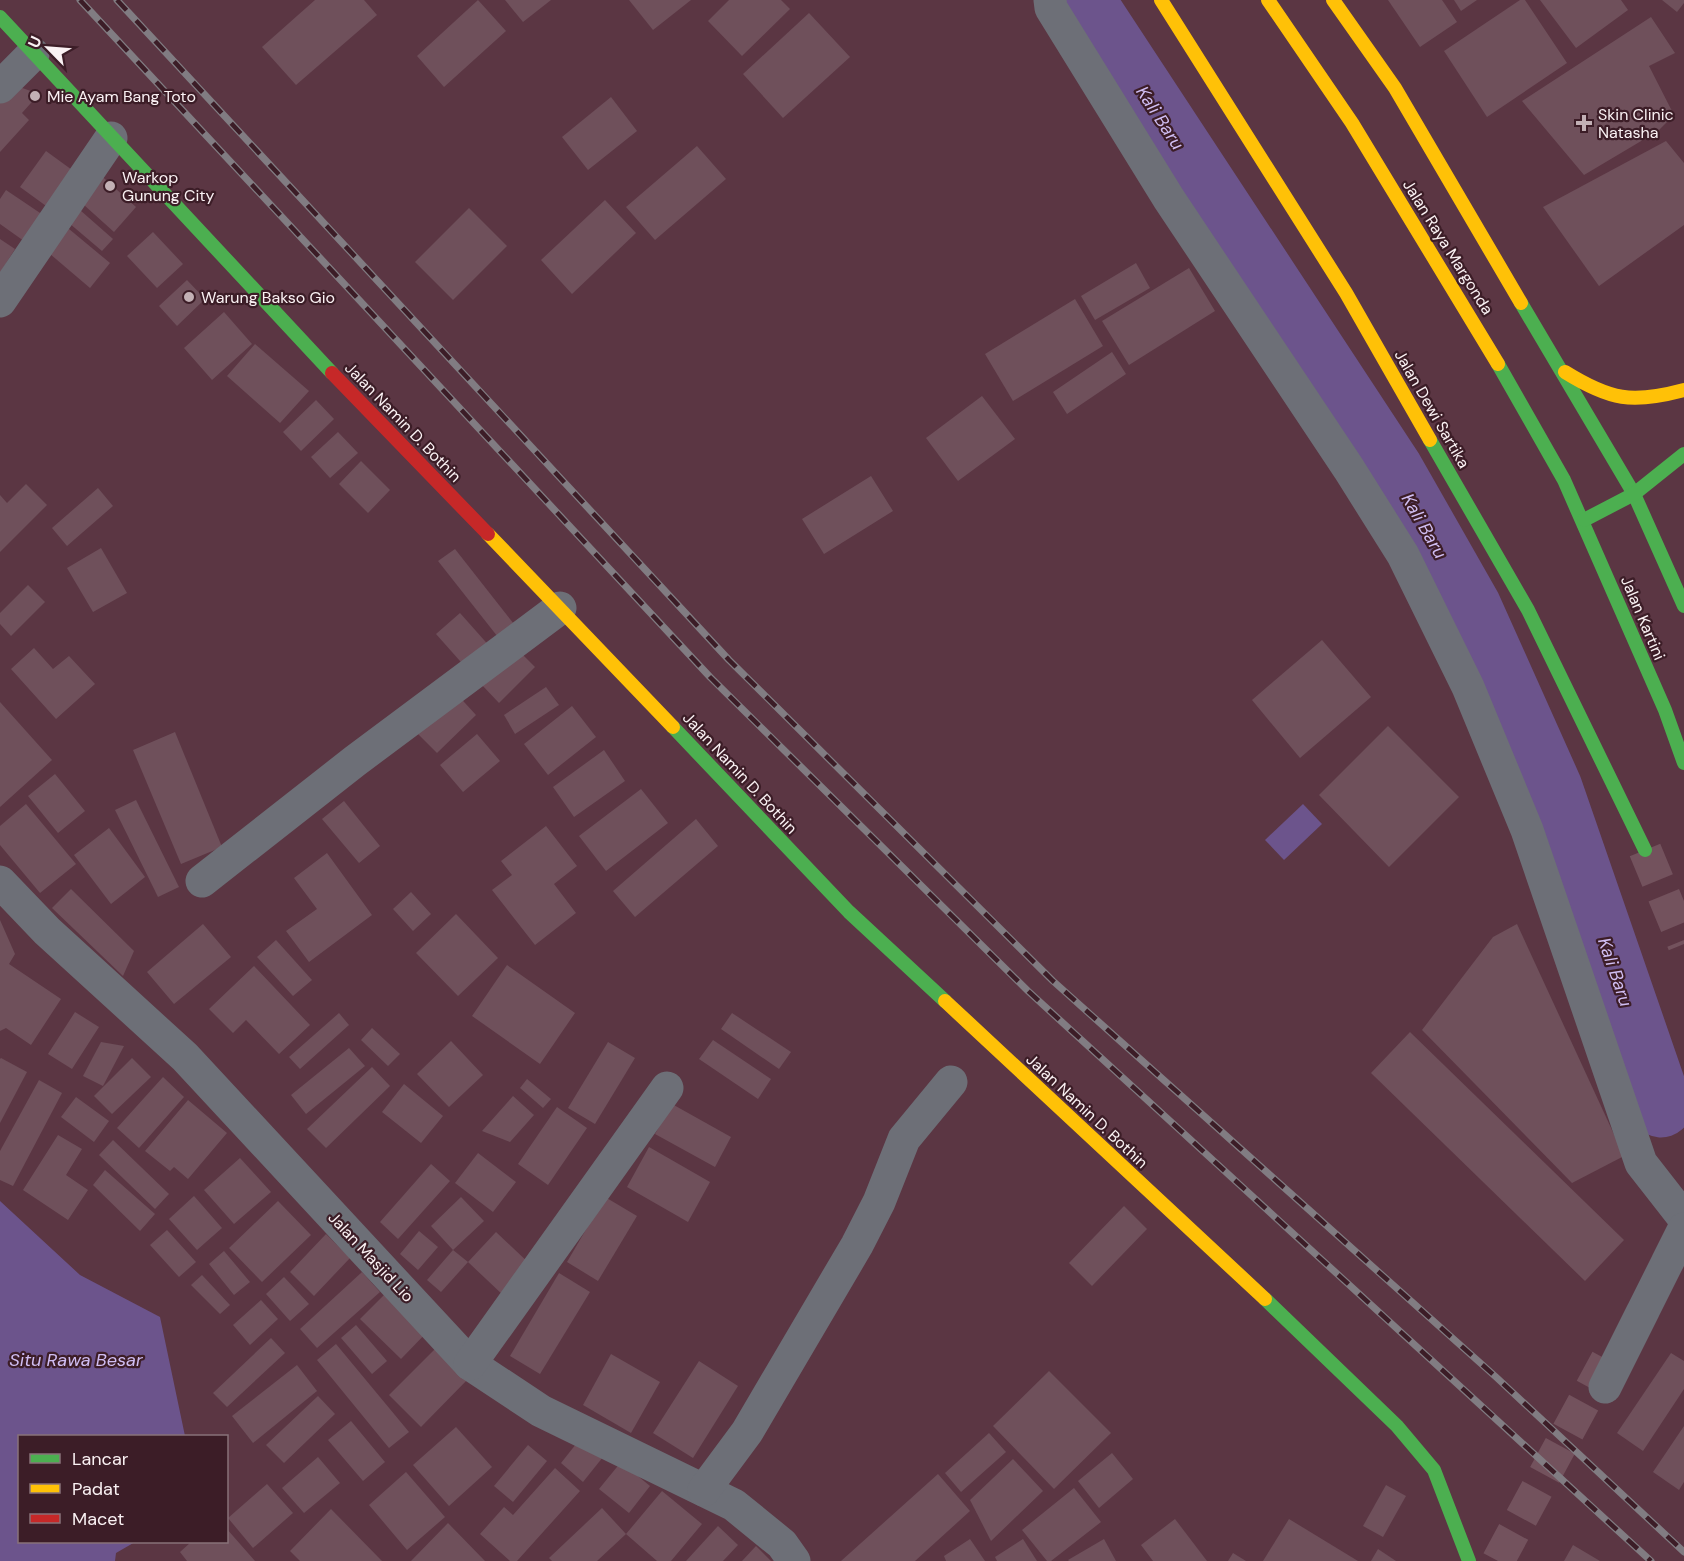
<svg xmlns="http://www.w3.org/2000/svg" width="1684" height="1561" font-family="'DM Sans',sans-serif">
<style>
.water{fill:#6c548c}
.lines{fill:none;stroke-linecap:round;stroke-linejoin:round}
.river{stroke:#6c548c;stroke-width:63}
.building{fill:#6f505b}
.secondary-tunnel{stroke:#73525d;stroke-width:33;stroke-dasharray:33 16;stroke-linecap:butt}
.street{stroke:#6d6f77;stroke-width:33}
.fast{stroke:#4caf50;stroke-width:14}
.slow{stroke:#ffc107;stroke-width:14}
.jam{stroke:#c62828;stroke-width:14}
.rail-casing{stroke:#817c82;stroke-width:7}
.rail{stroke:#3c1d27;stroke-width:4.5;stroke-dasharray:14;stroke-linecap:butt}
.poi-dot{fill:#c2b0b5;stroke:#3c1d27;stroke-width:2}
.labels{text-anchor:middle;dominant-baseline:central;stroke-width:4.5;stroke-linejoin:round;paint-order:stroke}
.poi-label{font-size:16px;fill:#faf1f3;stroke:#3c1d27;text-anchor:start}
.street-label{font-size:16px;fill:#faf1f3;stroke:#3c1d27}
.water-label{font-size:18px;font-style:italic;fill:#d0bef3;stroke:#3c1d27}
</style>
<rect width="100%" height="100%" fill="#5b3643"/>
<g class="water">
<path d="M1303,804L1322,824L1284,860L1265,840Z"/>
<path d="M0,1201L80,1275L160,1317L185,1436H20V1542H135L116,1553L115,1561H0Z"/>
</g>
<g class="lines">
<path class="river" d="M1083,0L1392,470L1470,607L1551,788L1661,1106"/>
</g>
<g class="building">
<path d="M315,0H364L377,15L296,85L262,47Z"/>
<path d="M478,0L506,31L444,87L417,56Z"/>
<path d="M505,0H551L523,22Z"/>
<path d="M629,0H691L653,30Z"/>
<path d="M729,0H781L790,9L742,56L708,21Z"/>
<path d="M1388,0H1442L1457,22L1420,47Z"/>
<path d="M1454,0H1477L1461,11Z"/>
<path d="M1520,0H1525L1567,63L1487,117L1444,51Z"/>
<path d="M1540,0H1621L1628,10L1576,48Z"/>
<path d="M1662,0H1684V3L1677,12Z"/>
<path d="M809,13L850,57L783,118L743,74Z"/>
<path d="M1651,17L1675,53L1649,66L1674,115L1658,131L1584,175L1522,101Z"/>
<path d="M14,85L39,94L22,113L29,120L0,152V100Z"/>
<path d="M611,97L637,131L588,170L562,137Z"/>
<path d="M1666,141L1684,163V225L1599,286L1543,207Z"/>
<path d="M697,146L726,179L655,240L626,207Z"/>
<path d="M46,151L79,175L53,211L20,187Z"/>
<path d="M96,171L136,207L114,232L74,196Z"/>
<path d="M6,190L49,219L31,246L0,224V199Z"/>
<path d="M605,200L636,233L572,294L541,260Z"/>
<path d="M469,208L507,246L453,300L415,262Z"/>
<path d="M80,210L113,239L102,251L69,223Z"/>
<path d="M63,224L110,263L90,288L43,248Z"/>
<path d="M153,232L183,264L157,288L127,256Z"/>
<path d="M0,239L15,249L0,273Z"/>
<path d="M1136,263L1150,288L1095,320L1081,296Z"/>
<path d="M1189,268L1215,311L1129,365L1102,321Z"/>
<path d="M187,280L205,299L177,326L159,306Z"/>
<path d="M1075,299L1103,346L1013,401L985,354Z"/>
<path d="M224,312L252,344L212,380L184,348Z"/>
<path d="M255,344L309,391L280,423L227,376Z"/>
<path d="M1112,352L1126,374L1067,414L1053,392Z"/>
<path d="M982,396L1015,439L958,481L926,438Z"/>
<path d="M316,400L334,419L301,451L283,432Z"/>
<path d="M338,432L358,453L330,478L311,457Z"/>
<path d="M361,461L390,490L368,513L339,484Z"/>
<path d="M871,476L893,511L824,554L802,519Z"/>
<path d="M26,484L47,505L0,552V495L7,503Z"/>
<path d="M98,488L113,506L67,546L52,528Z"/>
<path d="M101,548L127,593L93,612L67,568Z"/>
<path d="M455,549L521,633L505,646L438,561Z"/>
<path d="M28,585L45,602L11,636L0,624V613Z"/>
<path d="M460,613L492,649L468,670L436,634Z"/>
<path d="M1322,640L1371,697L1300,758L1252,700Z"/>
<path d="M34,648L53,669L69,656L95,684L56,719L11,669Z"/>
<path d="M517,649L535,667L499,703L481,684Z"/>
<path d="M546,687L559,705L515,734L504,715Z"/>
<path d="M454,691L476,715L437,753L414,730Z"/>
<path d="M0,702L52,760L0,807Z"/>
<path d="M572,706L596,737L548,775L524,744Z"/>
<path d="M1388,726L1459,797L1389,867L1319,795Z"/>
<path d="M175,732L222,847L181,864L133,750Z"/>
<path d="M477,734L500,761L463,792L440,765Z"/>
<path d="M604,750L625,781L574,817L553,787Z"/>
<path d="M55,774L85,811L58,833L28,796Z"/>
<path d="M641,789L668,823L606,871L579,836Z"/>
<path d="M136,800L179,887L158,897L115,810Z"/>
<path d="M344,801L380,846L359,863L322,819Z"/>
<path d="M26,804L76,864L40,893L0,845V826Z"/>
<path d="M696,819L718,846L635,917L613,891Z"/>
<path d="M546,826L577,866L554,884L576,913L535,945L492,890L512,875L501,861Z"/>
<path d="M109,828L145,877L111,904L74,855Z"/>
<path d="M327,853L372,915L309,962L286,931L317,909L294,878Z"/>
<path d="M71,889L134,951L123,976L52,908Z"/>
<path d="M411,892L431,914L413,931L393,909Z"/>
<path d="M456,914L498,958L458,996L416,953Z"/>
<path d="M0,920L15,954L9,964L61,999L31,1045L6,1028L0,1031Z"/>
<path d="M203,924L231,957L174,1004L147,972Z"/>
<path d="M1517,924L1624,1156L1572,1183L1422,1030L1493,937Z"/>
<path d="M276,940L312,980L293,996L257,957Z"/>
<path d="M507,965L575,1013L540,1064L472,1016Z"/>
<path d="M254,966L310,1025L279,1054L246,1020L233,1033L209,1009Z"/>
<path d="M75,1012L99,1027L72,1069L48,1054Z"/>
<path d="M339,1013L349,1025L300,1069L289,1057Z"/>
<path d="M732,1013L791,1052L779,1069L721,1029Z"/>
<path d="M372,1028L400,1054L388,1066L361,1040Z"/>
<path d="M1410,1032L1624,1240L1585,1281L1371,1073Z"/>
<path d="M713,1040L771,1079L758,1099L699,1059Z"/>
<path d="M451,1041L483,1075L449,1107L417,1074Z"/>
<path d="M101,1042L124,1046L103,1086L83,1076Z"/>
<path d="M608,1042L635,1058L595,1124L568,1108Z"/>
<path d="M349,1048L365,1066L306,1114L291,1095Z"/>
<path d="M1,1058L27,1072L0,1123V1059Z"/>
<path d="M132,1058L151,1077L112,1114L94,1096Z"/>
<path d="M372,1067L390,1086L326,1148L307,1129Z"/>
<path d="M163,1077L184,1097L139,1148L117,1128Z"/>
<path d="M527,1079L551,1099L543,1108L520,1088Z"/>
<path d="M39,1080L62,1093L13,1186L0,1180V1151Z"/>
<path d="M404,1084L443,1116L421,1143L382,1112Z"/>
<path d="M513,1096L534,1115L510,1142L482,1131Z"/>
<path d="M76,1097L109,1121L94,1142L61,1117Z"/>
<path d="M188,1100L227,1133L188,1179L174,1167L170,1171L145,1151Z"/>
<path d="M672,1104L731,1137L715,1167L655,1134Z"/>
<path d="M557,1107L587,1128L548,1185L518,1164Z"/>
<path d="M58,1135L82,1149L66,1175L88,1190L68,1220L23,1190Z"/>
<path d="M113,1140L169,1194L155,1209L99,1155Z"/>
<path d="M649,1147L710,1182L688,1222L627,1187Z"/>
<path d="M478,1153L516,1182L493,1212L455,1183Z"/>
<path d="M240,1158L271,1192L234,1224L204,1190Z"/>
<path d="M431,1164L450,1181L398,1239L380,1222Z"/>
<path d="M105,1170L155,1214L140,1231L93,1185Z"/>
<path d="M194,1196L222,1228L197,1250L169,1219Z"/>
<path d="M461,1197L484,1221L453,1250L431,1226Z"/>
<path d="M605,1197L637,1216L598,1281L567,1262Z"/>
<path d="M278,1201L311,1235L262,1282L229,1248Z"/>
<path d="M1124,1206L1147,1229L1092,1286L1069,1263Z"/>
<path d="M167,1230L196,1262L179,1277L150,1245Z"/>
<path d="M419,1231L438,1247L418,1270L400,1254Z"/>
<path d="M496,1232L532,1266L504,1296L468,1262Z"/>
<path d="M326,1234L350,1258L314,1296L290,1272Z"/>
<path d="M453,1250L468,1262L441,1292L427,1280Z"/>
<path d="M224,1251L250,1282L234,1295L209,1264Z"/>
<path d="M362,1272L380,1292L317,1348L300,1329Z"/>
<path d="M559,1273L590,1292L540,1374L510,1356Z"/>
<path d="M202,1275L230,1305L220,1314L191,1285Z"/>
<path d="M284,1277L309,1304L290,1321L266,1294Z"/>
<path d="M389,1290L430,1329L401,1359L360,1319Z"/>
<path d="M261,1300L278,1319L250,1345L233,1325Z"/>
<path d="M356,1325L387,1361L372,1374L341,1338Z"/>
<path d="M271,1338L285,1353L227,1407L213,1393Z"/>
<path d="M336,1344L409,1432L389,1448L317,1360Z"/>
<path d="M437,1347L469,1378L421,1427L389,1395Z"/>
<path d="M1671,1353L1684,1361V1389L1643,1451L1617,1433Z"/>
<path d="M611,1354L660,1382L631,1433L583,1405Z"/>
<path d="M699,1361L738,1386L693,1458L653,1433Z"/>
<path d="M297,1365L317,1391L253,1443L232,1416Z"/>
<path d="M1049,1371L1111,1433L1054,1489L993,1426Z"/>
<path d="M318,1396L335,1414L284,1463L266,1445Z"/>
<path d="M351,1421L385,1462L363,1481L328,1440Z"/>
<path d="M1684,1426V1482L1679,1490L1653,1472Z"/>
<path d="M456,1427L492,1467L449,1506L413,1465Z"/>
<path d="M989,1433L1006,1452L961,1492L945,1473Z"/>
<path d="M580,1439L603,1457L583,1482L561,1463Z"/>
<path d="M528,1445L547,1461L513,1502L494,1486Z"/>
<path d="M1112,1453L1133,1479L1099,1508L1078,1481Z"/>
<path d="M318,1457L340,1483L304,1513L282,1488Z"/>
<path d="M1013,1459L1043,1491L991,1541L970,1500Z"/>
<path d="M621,1462L650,1486L629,1513L599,1489Z"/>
<path d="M555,1468L580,1491L517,1561H510L480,1534L504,1507L513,1515Z"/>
<path d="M406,1472L445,1517L407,1550L369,1505Z"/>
<path d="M938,1474L970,1511L915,1561H841Z"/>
<path d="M267,1484L293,1513L253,1548L228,1518Z"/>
<path d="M1386,1485L1406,1496L1383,1537L1363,1526Z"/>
<path d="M1074,1488L1101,1522L1051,1561H1047L1022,1530Z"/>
<path d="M662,1491L702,1524L671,1561H657L626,1534Z"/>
<path d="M602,1508L626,1534L597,1561H552L549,1558Z"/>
<path d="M331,1509L382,1561H300L290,1551Z"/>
<path d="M1175,1519L1207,1561H1153L1141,1545Z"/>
<path d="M1289,1519L1358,1561H1263Z"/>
<path d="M448,1523L485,1561H411Z"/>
<path d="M718,1526L738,1545L723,1561H686Z"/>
<path d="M226,1528L255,1561H187L180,1552L191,1542H226Z"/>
<path d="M970,1539L985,1561H946L944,1556Z"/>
<path d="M1023,1539L1037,1561H997L995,1557Z"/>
<path d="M1104,1539L1116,1561H1069L1068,1560Z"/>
<path d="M1573,1545L1600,1561H1564Z"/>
<path d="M756,1546L771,1561H742Z"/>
<path d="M1378,1549L1396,1561H1371Z"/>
<path d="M1233,1553L1246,1561H1228Z"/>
</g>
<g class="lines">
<g class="secondary-tunnel">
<path d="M1645,850L1684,944"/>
<path d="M1498,1561L1610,1354"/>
</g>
<g class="street">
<path d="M1050,0L1051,8L1169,199L1349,469L1403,555L1468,687L1527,830L1641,1163L1684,1218"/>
<path d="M0,87L33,54"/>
<path d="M0,301L111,138"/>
<path d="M202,881L355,761L560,608"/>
<path d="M0,882L47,931L185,1057L470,1364L541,1411L734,1505L782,1544L794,1561"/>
<path d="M470,1364L667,1088"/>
<path d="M1605,1387L1684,1229"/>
<path d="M704,1490L747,1432L857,1245L879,1202L904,1139L951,1082"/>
</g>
<g class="fast">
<path d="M0,17L332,373"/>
<path d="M1521,303L1634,494L1684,606"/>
<path d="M1498,364L1564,480L1665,710L1684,763"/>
<path d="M1430,440L1528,610L1645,850"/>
<path d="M1584,520L1634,494L1684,454"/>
<path d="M673,727L849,912L945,1001"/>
<path d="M1265,1299L1397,1426L1434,1470L1469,1561"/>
</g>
<g class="slow">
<path d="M1161,0L1346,293L1430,440"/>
<path d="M1268,0L1352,123L1498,364"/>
<path d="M1333,0L1395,88L1521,303"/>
<path d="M1565,372C1610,400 1632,404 1684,390"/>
<path d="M488,534L673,727"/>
<path d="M945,1001L1265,1299"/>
</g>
<path class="jam" d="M332,373L488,534"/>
<defs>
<g id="rail">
<path d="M80,0L710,677L1028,991L1651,1561"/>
<path d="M117,0L729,660L1053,981L1496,1377L1684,1552"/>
</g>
</defs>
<use href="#rail" class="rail-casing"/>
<use href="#rail" class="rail"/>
</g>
<g class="poi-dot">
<circle cx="35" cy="96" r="6"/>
<path d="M1581 114h6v6h6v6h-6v6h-6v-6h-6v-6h6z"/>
<circle cx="110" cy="186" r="6"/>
<circle cx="189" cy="297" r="6"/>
</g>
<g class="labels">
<g class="poi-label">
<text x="47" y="96">Mie Ayam Bang Toto</text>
<text x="1598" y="114">Skin Clinic<tspan x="1598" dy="18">Natasha</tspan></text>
<text x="122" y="177">Warkop<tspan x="122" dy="18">Gunung City</tspan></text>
<text x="201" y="297">Warung Bakso Gio</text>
</g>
<g class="street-label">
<text transform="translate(1448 247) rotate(58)">Jalan Raya Margonda</text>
<text transform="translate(1432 409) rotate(60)">Jalan Dewi Sartika</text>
<text transform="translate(403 422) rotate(46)">Jalan Namin D. Bothin</text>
<text transform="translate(1643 618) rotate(67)">Jalan Kartini</text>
<text transform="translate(740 773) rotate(47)">Jalan Namin D. Bothin</text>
<text transform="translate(1087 1111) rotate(43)">Jalan Namin D. Bothin</text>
<text transform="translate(371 1257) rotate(47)">Jalan Masjid Lio</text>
</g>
<g class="water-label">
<text transform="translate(1160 118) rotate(57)">Kali Baru</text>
<text transform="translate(1424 526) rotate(60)">Kali Baru</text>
<text transform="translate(1615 972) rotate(71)">Kali Baru</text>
<text x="76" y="1360">Situ Rawa Besar</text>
</g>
</g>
<rect x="18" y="1435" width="210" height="108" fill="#3c1d27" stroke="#887279" stroke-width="1.5"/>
<rect x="30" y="1454" width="30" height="9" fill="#4caf50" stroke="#887279" stroke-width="1.5"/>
<text x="72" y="1465" font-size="18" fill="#faf1f3">Lancar</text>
<rect x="30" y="1484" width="30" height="9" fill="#ffc107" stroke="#887279" stroke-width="1.5"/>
<text x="72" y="1495" font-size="18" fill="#faf1f3">Padat</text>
<rect x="30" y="1514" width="30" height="9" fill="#c62828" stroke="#887279" stroke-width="1.5"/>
<text x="72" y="1525" font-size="18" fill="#faf1f3">Macet</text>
<g transform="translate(48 48) rotate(295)" stroke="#3c1d27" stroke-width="4.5" paint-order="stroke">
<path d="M0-4.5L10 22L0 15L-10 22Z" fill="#faf1f3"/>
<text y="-9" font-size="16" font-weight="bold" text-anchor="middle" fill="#faf1f3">U</text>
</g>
</svg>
